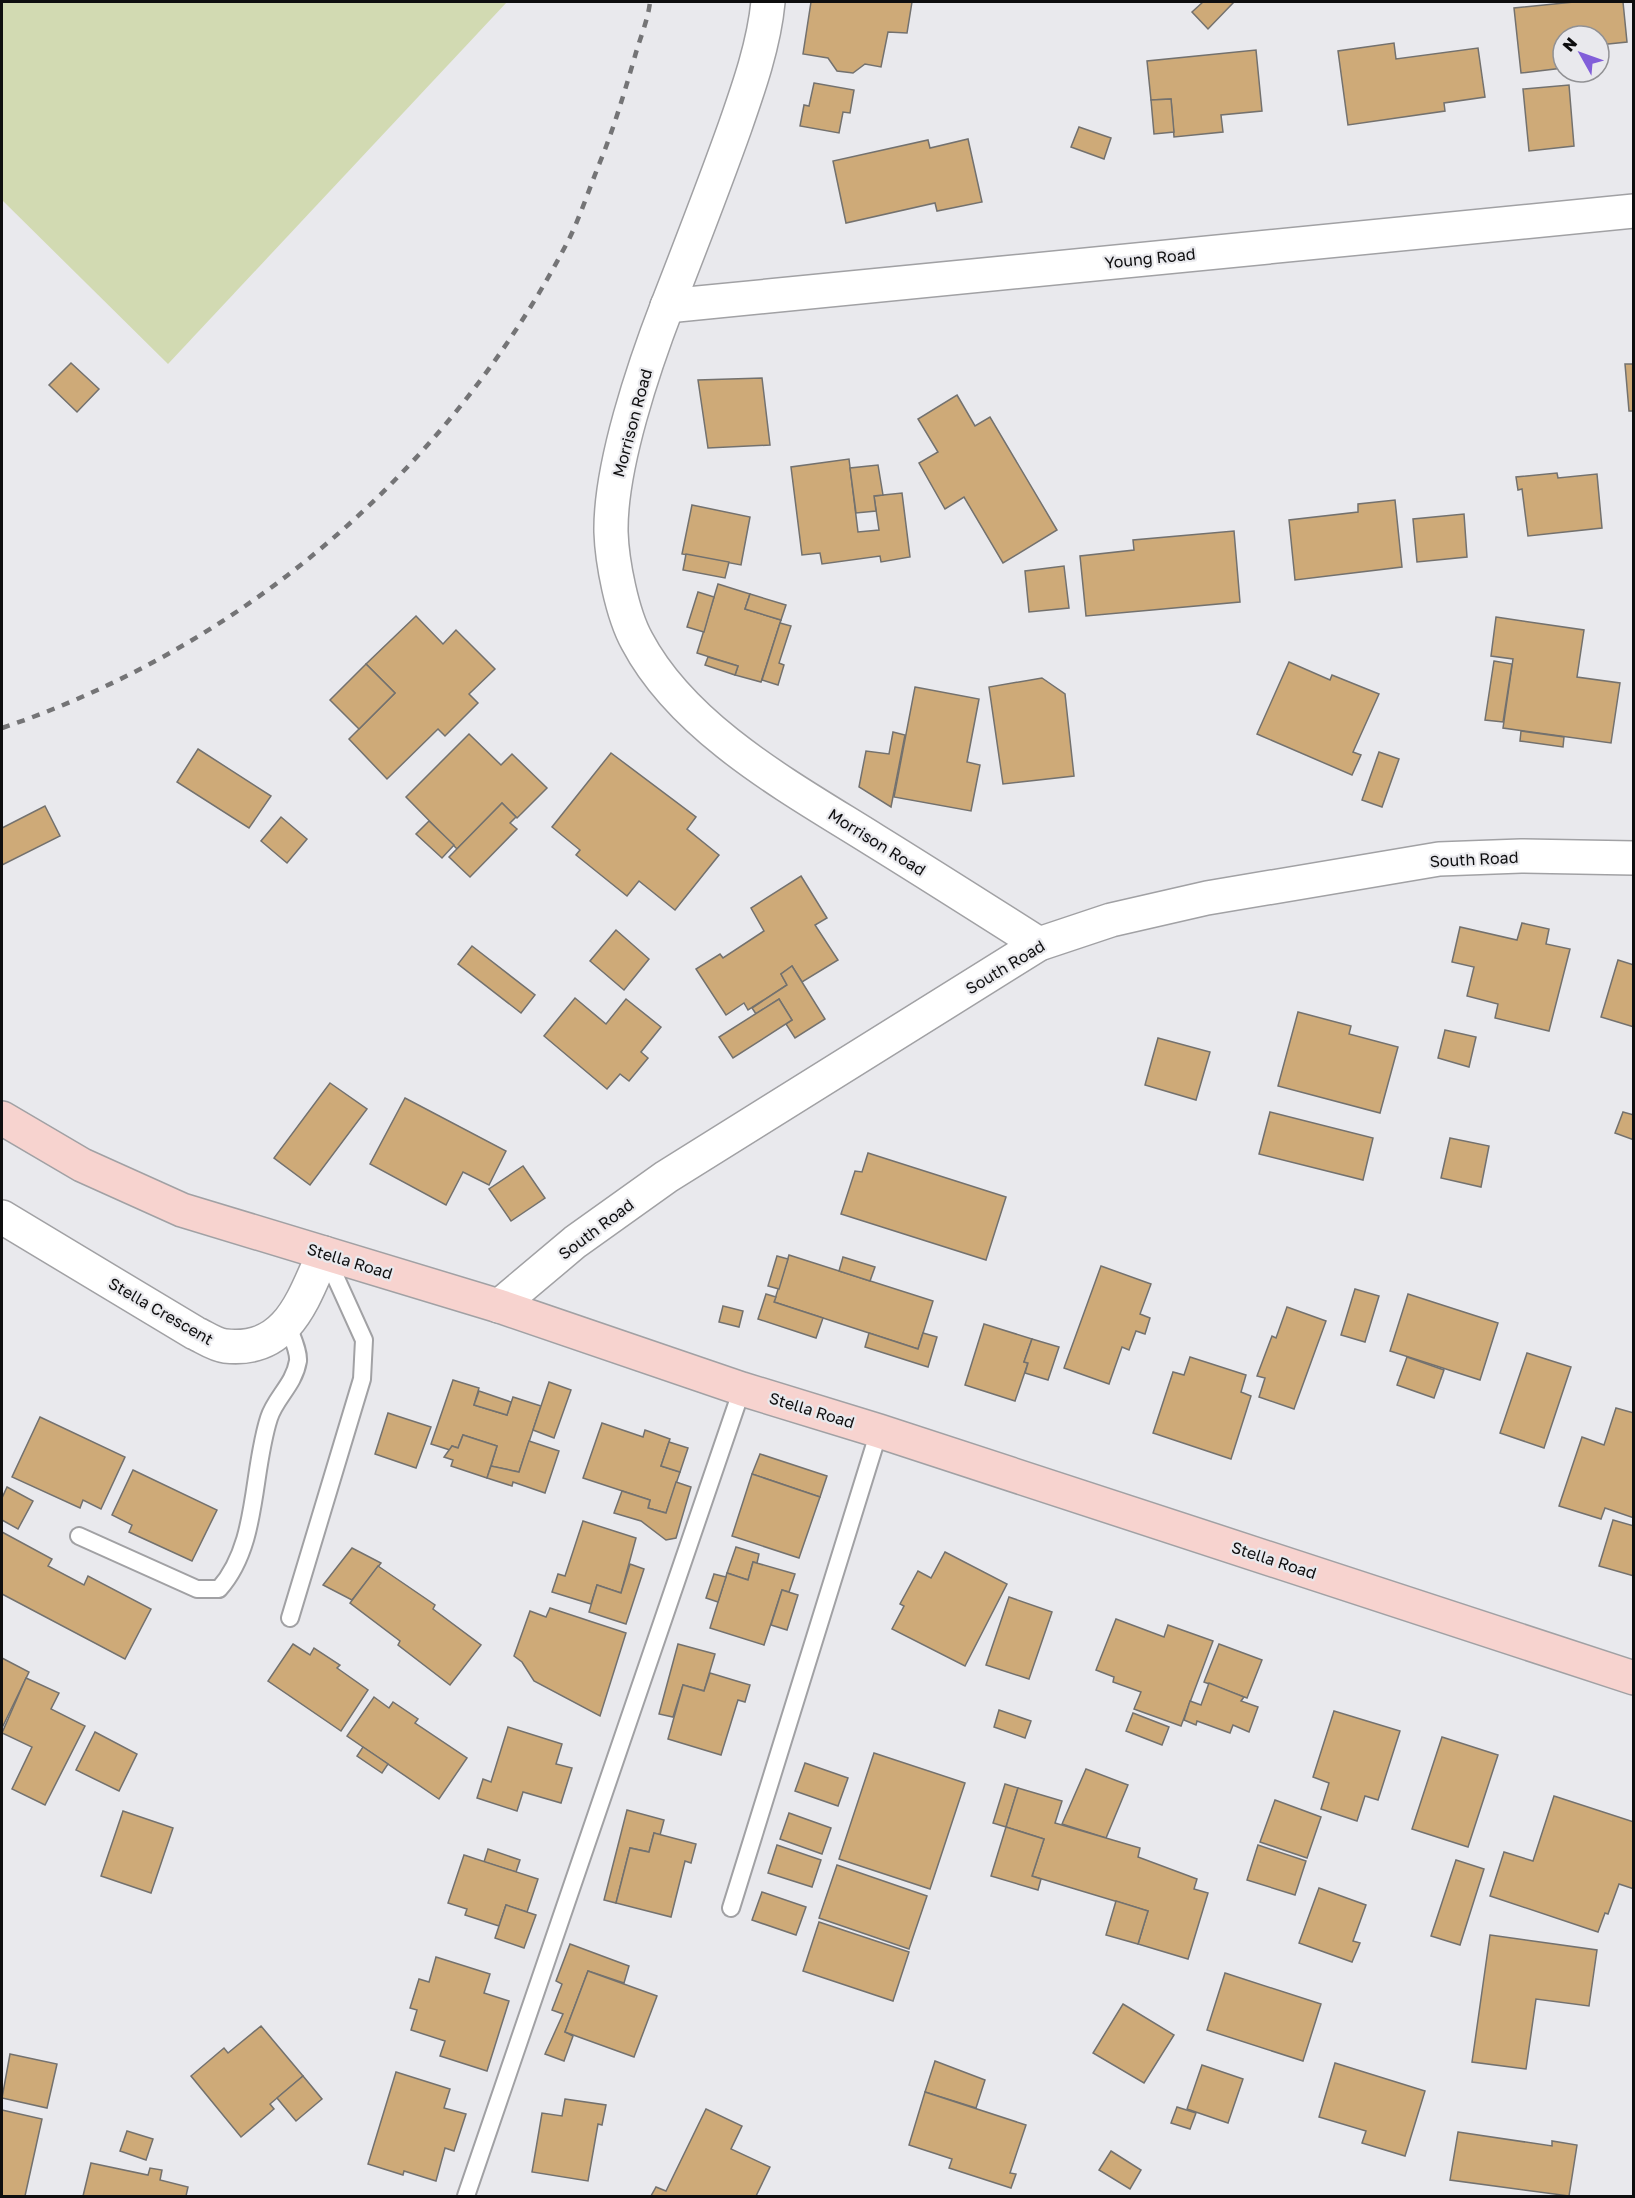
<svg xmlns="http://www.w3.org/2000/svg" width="1635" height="2198" font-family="'Golos Text',sans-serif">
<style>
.green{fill:#d2dab2}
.building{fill:#ceaa78;stroke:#73716e;stroke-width:1.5}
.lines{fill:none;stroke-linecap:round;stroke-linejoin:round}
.service-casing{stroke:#a1a1a4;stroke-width:20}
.minor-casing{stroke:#a1a1a4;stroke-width:36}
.secondary-casing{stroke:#a1a1a4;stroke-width:36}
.service{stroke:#fff;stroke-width:16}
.minor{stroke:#fff;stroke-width:33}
.secondary{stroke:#f7d3cf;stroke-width:33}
.rail{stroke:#747476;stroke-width:4.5;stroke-dasharray:8 8;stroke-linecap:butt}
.labels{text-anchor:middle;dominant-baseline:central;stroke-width:4.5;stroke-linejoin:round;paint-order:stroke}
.street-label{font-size:16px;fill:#0e0e0f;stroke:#e9e9ed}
</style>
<rect width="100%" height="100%" fill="#e9e9ed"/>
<path class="green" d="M2,2H507L168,364L2,200Z"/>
<g class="building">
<path d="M811,2H912L907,33L888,32L881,67L865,64L853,73L837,71L828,58L803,54Z"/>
<path d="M1203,2H1234L1208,29L1192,12Z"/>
<path d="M1574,2H1623L1627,42L1599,45V36H1563V68L1521,73L1514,8Z"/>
<path d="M1394,43L1396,59L1478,48L1485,97L1444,103L1445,111L1348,125L1338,51Z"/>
<path d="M1256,50L1262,111L1221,115L1223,132L1174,137L1171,99L1151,100L1147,61Z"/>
<path d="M814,83L854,90L850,113L843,112L839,133L800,126L804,105L809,106Z"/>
<path d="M1569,85L1574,146L1529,151L1523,89Z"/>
<path d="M1171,99L1174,132L1154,134L1151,100Z"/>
<path d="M1079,127L1111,138L1104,159L1071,147Z"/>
<path d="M968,139L982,202L937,211L935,203L846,223L833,161L928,140L930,148Z"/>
<path d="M71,363L99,389L77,412L49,385Z"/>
<path d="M1625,364H1634V411H1629Z"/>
<path d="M762,378L770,445L708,448L698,380Z"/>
<path d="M957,395L975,426L990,417L1057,530L1003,563L964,497L945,509L919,463L938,452L918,419Z"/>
<path d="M849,459L858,532L879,530L874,496L902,493L910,557L881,562L880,556L822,564L820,553L802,555L791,467Z"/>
<path d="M878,465L883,495L874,496L876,511L856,513L850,468Z"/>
<path d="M1557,473L1558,478L1597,474L1602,528L1528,536L1522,489L1518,490L1516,477Z"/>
<path d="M1395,500L1402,567L1295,580L1289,520L1358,512V504Z"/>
<path d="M692,505L750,517L741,565L682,554Z"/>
<path d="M1464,514L1467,557L1417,562L1413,519Z"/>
<path d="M1234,531L1240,602L1086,616L1080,556L1134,550L1133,540Z"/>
<path d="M686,554L729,562L725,578L683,570Z"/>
<path d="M1064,566L1069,608L1029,612L1025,571Z"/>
<path d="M718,584L750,594L745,609L781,620L761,682L735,675L738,666L697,653Z"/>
<path d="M698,592L714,597L704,632L687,627Z"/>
<path d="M750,594L786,605L781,620L745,609Z"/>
<path d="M416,616L443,644L456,630L495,669L469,694L478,703L445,736L438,729L387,779L349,739L395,693L366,664Z"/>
<path d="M1496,617L1584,630L1577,677L1620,683L1611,743L1503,728L1513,659L1491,656Z"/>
<path d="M780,623L791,626L779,663L784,665L778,685L762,680Z"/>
<path d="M708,657L738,666L735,675L705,665Z"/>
<path d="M1494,661L1512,664L1503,722L1485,720Z"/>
<path d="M1289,662L1330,680L1332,675L1379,694L1353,752L1361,755L1352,775L1257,734Z"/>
<path d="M366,664L395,693L359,729L330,700Z"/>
<path d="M1042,678L1065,694L1074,776L1003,784L989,687Z"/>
<path d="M915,687L979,699L967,762L980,765L971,811L894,797Z"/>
<path d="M1521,731L1564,737L1563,747L1520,741Z"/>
<path d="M893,732L905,735L891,807L859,787L866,751L889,754Z"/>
<path d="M469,734L501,765L512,754L547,788L517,818L502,803L457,849L406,797Z"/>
<path d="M198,749L271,796L249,828L177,782Z"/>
<path d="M1379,752L1399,759L1382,807L1362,800Z"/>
<path d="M611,753L696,817L687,829L719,855L675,910L639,881L627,896L576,855L580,850L552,827Z"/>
<path d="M502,803L516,817L510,823L517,829L470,877L449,857Z"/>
<path d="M45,806L60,836L2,865V828Z"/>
<path d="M281,817L307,839L287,863L261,841Z"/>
<path d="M429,821L454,845L442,858L416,834Z"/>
<path d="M801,876L827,918L815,925L838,960L802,982L792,966L781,974L787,985L748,1010L744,1003L726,1015L696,969L720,954L723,958L764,931L751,908Z"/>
<path d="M1522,923L1549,929L1546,944L1570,949L1549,1031L1495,1018L1498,1004L1467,996L1474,967L1452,962L1460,927L1517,940Z"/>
<path d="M616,930L649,959L624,990L590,961Z"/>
<path d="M472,946L535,995L521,1013L458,964Z"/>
<path d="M1618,960L1634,965V1027L1601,1017Z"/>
<path d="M792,966L825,1019L795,1038L786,1024L792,1020L779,999L756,1014L752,1008L787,985L781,974Z"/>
<path d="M575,998L606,1024L626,999L661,1027L641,1052L648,1058L629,1081L620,1074L607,1089L544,1036Z"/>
<path d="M779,999L792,1020L733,1058L719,1037Z"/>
<path d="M1298,1012L1351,1026L1349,1034L1398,1047L1380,1113L1278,1086Z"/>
<path d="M1445,1030L1476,1037L1469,1067L1438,1058Z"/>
<path d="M1158,1038L1210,1052L1196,1100L1145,1085Z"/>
<path d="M330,1083L367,1109L310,1185L274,1158Z"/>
<path d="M405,1098L506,1151L489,1185L463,1172L446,1205L370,1164Z"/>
<path d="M1270,1112L1373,1138L1363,1180L1259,1154Z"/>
<path d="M1623,1112L1634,1115V1140L1615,1133Z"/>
<path d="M1450,1138L1489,1146L1481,1187L1441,1178Z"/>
<path d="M868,1153L1006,1197L986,1260L841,1214L855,1171L862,1172Z"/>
<path d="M523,1166L545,1198L511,1221L489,1189Z"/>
<path d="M789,1255L933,1301L918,1349L774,1302Z"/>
<path d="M777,1256L788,1259L779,1289L768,1286Z"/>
<path d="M843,1257L875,1267L870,1281L839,1271Z"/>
<path d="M1101,1266L1151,1284L1140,1314L1150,1318L1145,1334L1136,1331L1129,1350L1122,1347L1109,1384L1064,1368Z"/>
<path d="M1355,1289L1379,1296L1365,1342L1341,1335Z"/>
<path d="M766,1294L776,1297L774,1302L823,1318L816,1338L758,1319Z"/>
<path d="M1408,1294L1498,1323L1480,1380L1390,1351Z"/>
<path d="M723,1306L743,1311L739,1327L719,1322Z"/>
<path d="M1287,1307L1326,1321L1294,1409L1259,1397L1265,1378L1257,1376L1272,1336L1276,1338Z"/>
<path d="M984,1324L1032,1339L1024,1362L1028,1363L1015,1401L965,1385Z"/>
<path d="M869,1333L918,1349L923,1333L937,1337L928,1367L865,1347Z"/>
<path d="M1032,1339L1059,1347L1048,1380L1025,1373L1028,1363L1024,1362Z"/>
<path d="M1527,1353L1571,1367L1544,1448L1500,1433Z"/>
<path d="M1190,1357L1246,1375L1241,1392L1251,1396L1231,1459L1153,1433L1173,1372L1184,1375Z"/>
<path d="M1407,1357L1444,1370L1434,1398L1397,1385Z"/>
<path d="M453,1380L479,1388L474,1405L507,1415L513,1397L541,1406L519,1472L491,1466L497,1446L463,1435L458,1448L452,1446L450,1450L431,1444Z"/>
<path d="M549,1382L571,1390L554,1438L533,1430Z"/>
<path d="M479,1391L511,1402L507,1415L474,1405Z"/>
<path d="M1616,1408L1634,1413V1518L1605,1508L1601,1519L1559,1506L1582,1437L1604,1445Z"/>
<path d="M388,1413L431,1427L416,1468L375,1454Z"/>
<path d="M40,1417L125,1457L101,1509L83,1500L80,1508L12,1477Z"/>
<path d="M602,1423L643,1437L645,1430L670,1439L661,1466L680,1472L666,1513L648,1508L650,1500L583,1478Z"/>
<path d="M463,1435L497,1446L487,1478L451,1466L453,1460L444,1457L452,1446L458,1448Z"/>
<path d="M529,1441L559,1451L545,1493L513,1482L512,1486L487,1478L491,1466L519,1472Z"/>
<path d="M669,1442L688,1448L680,1472L661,1466Z"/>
<path d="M760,1454L827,1476L820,1497L752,1474Z"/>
<path d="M133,1470L217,1510L192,1561L129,1532L132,1525L112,1515Z"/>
<path d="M752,1474L820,1497L799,1558L732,1536Z"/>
<path d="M676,1482L691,1487L676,1538L666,1540L641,1521L614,1513L622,1491L650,1500L648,1508L666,1513Z"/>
<path d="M7,1487L33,1501L18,1529L2,1520V1498Z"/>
<path d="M1613,1520L1634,1526V1576L1599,1566Z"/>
<path d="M583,1521L636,1538L621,1593L597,1585L591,1604L552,1592L558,1574L565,1576Z"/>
<path d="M2,1532L52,1559L48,1566L84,1585L88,1576L151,1609L125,1659L2,1594Z"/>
<path d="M736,1547L759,1554L757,1563L753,1562L748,1580L727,1573Z"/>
<path d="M352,1548L381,1563L352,1600L323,1585Z"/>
<path d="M945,1552L1007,1584L965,1666L892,1629L904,1606L900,1604L918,1571L931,1578Z"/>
<path d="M753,1562L795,1574L789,1592L782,1590L764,1645L710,1628L727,1573L748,1580Z"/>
<path d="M630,1564L644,1569L626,1624L589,1612L597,1585L621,1593Z"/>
<path d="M378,1566L435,1605L433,1609L481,1645L450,1685L398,1645L400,1641L350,1603Z"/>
<path d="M714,1574L726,1577L718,1602L706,1598Z"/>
<path d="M782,1590L798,1595L787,1630L771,1625Z"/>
<path d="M1009,1597L1052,1612L1029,1679L986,1665Z"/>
<path d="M550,1608L626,1633L600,1716L534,1681L522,1662L514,1656L530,1611L546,1617Z"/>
<path d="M1116,1619L1164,1637L1168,1625L1213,1641L1181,1726L1134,1709L1141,1692L1113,1682L1114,1677L1096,1670Z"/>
<path d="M293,1644L310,1655L314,1648L340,1665L337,1668L368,1690L341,1731L268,1681Z"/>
<path d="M678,1644L715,1654L704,1691L683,1685L673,1717L659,1714Z"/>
<path d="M1219,1644L1262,1660L1247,1698L1204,1682Z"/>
<path d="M2,1658L29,1672L2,1728Z"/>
<path d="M710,1673L750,1685L745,1702L738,1700L721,1755L668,1739L683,1685L704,1691Z"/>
<path d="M26,1678L59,1693L51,1709L85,1726L45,1805L12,1789L32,1747L2,1733Z"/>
<path d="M1209,1683L1244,1697L1241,1701L1258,1707L1249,1732L1233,1725L1230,1733L1197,1721L1196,1725L1184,1720L1190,1701L1201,1705Z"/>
<path d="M374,1697L389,1708L393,1702L418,1719L415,1723L467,1758L439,1799L347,1736Z"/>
<path d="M999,1710L1031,1721L1025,1738L994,1727Z"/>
<path d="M1334,1711L1400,1731L1378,1800L1365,1796L1357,1821L1321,1809L1329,1783L1313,1777Z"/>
<path d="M1133,1713L1169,1727L1162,1745L1126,1731Z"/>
<path d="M508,1727L562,1744L556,1764L572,1768L561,1803L523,1792L517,1811L477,1798L483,1779L491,1782Z"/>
<path d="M95,1732L137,1754L119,1791L76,1770Z"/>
<path d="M1442,1737L1498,1755L1468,1847L1412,1829Z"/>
<path d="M363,1747L388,1764L382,1773L357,1756Z"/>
<path d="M874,1753L965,1783L930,1889L839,1859Z"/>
<path d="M805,1763L848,1778L838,1806L795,1791Z"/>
<path d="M1086,1769L1128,1785L1106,1838L1062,1824Z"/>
<path d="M1005,1784L1018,1788L1006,1827L993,1823Z"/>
<path d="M1018,1788L1062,1801L1055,1823L1140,1848L1138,1857L1197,1879L1194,1889L1208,1893L1188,1959L1138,1944L1148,1911L1032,1876L1044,1839L1006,1827Z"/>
<path d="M1554,1796L1634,1822V1889L1619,1884L1608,1914L1605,1913L1598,1932L1490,1896L1504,1852L1533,1861Z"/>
<path d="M1275,1800L1321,1817L1307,1858L1260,1842Z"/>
<path d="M627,1810L664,1820L660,1835L654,1833L649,1852L630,1848L616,1903L604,1900Z"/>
<path d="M123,1811L173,1828L151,1893L101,1876Z"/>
<path d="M789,1813L831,1828L822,1854L780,1839Z"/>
<path d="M1006,1827L1044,1839L1032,1876L1041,1879L1038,1890L991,1876Z"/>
<path d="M654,1833L696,1844L691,1863L685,1861L671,1917L616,1903L630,1848L649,1852Z"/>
<path d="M777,1845L821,1860L812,1887L768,1873Z"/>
<path d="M1258,1845L1306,1861L1295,1895L1247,1880Z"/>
<path d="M488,1849L520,1860L516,1872L484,1862Z"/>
<path d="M464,1855L538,1879L527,1912L506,1905L499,1926L465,1915L467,1909L448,1903Z"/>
<path d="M1456,1860L1484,1869L1460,1945L1431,1936Z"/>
<path d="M837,1865L927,1896L909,1949L819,1918Z"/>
<path d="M1319,1888L1366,1905L1353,1941L1360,1943L1352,1962L1299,1943Z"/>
<path d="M762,1892L806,1907L796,1935L752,1920Z"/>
<path d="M1116,1901L1148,1911L1138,1944L1106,1935Z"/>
<path d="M506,1905L536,1915L524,1948L495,1938Z"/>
<path d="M819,1922L909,1952L893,2001L803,1971Z"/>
<path d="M1490,1935L1597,1950L1589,2006L1536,1999L1526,2069L1472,2062Z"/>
<path d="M570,1944L629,1966L624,1983L588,1971L565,2032L573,2036L564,2061L545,2054L563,2014L552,2010L562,1984L556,1981Z"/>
<path d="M436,1957L490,1974L484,1993L509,2001L487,2071L440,2056L445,2041L411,2030L417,2010L410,2008L419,1979L429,1982Z"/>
<path d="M588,1971L657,1996L634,2057L565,2032Z"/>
<path d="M1225,1973L1321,2004L1303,2061L1207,2030Z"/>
<path d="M1123,2004L1174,2035L1144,2083L1093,2053Z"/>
<path d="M261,2026L303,2076L270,2104L274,2109L241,2137L191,2076L224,2048L228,2053Z"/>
<path d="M10,2054L57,2064L47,2108L2,2098Z"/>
<path d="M935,2061L985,2080L976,2108L925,2092Z"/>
<path d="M1335,2063L1425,2091L1405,2156L1362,2143L1366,2131L1319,2117Z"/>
<path d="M1202,2065L1243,2079L1228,2123L1187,2109Z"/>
<path d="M396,2072L450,2089L444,2108L466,2114L454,2151L445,2148L436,2181L404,2171L403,2175L368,2164Z"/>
<path d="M303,2076L322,2099L296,2121L277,2098Z"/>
<path d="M925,2092L1026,2125L1010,2173L1016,2174L1011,2188L949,2168L952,2159L909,2145Z"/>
<path d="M565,2099L606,2105L602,2125L598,2124L588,2181L532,2172L542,2113L562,2116Z"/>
<path d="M1177,2107L1196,2113L1190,2129L1171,2123Z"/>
<path d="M706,2109L742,2126L731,2149L770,2167L756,2196H651L656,2187L666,2191Z"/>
<path d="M2,2110L42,2119L25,2196H2Z"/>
<path d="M127,2131L153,2139L146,2160L120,2151Z"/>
<path d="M1458,2132L1552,2146V2141L1577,2145L1569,2196L1450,2180Z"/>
<path d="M1111,2151L1141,2170L1130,2189L1099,2170Z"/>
<path d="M91,2163L148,2175L150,2168L162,2170L160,2180L188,2187L186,2196H83Z"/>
</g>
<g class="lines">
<defs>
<g id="service">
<path d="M79,1536L197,1589H219C259,1544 251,1474 269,1418C275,1398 294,1385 298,1361C299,1351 291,1335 288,1326"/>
<path d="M290,1618L362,1379L364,1340L325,1254"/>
<path d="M731,1908L879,1431"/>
<path d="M466,2196L742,1389"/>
</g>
<g id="minor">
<path d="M768,2C764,44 749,87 735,127C714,186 691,245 668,304C644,366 610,466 611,532C612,562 622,614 637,641C684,730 791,788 874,840C929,874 984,909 1039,944"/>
<path d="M667,306L1634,211"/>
<path d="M2,1217L195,1333C204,1337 215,1345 225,1346C288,1353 303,1299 324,1253"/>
<path d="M499,1306L575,1242L666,1177L1039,944L1111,920L1207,898L1439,859L1521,856L1634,858"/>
</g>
<path id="secondary" d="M2,1118L82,1165L182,1210L499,1306L742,1389L879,1431L1634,1678"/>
</defs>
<use href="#service" class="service-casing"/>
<use href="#minor" class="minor-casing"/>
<use href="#secondary" class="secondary-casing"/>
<use href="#service" class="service"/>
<use href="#minor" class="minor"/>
<use href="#secondary" class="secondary"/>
<path class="rail" d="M2,728C244,646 448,471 567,243C579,220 588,192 598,167C613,131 624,94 635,56C640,38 648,20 650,2"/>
</g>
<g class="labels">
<g class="street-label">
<text transform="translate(1150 258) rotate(-6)">Young Road</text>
<text transform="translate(632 423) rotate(-75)">Morrison Road</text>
<text transform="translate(877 842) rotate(32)">Morrison Road</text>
<text transform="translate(1474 859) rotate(-3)">South Road</text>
<text transform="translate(1005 967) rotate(-31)">South Road</text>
<text transform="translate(596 1229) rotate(-37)">South Road</text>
<text transform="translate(350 1261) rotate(17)">Stella Road</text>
<text transform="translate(161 1311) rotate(30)">Stella Crescent</text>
<text transform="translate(812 1410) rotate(17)">Stella Road</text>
<text transform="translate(1274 1560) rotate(18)">Stella Road</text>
</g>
</g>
<rect width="1635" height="2198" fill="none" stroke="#0e0e0f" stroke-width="6"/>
<g transform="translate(1581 54) rotate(310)"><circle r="28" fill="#e9e9ed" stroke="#919194" stroke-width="1.5"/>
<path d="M0-4.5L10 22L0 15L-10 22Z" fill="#815ed9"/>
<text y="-9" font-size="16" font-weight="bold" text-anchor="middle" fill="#0e0e0f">N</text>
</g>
</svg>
